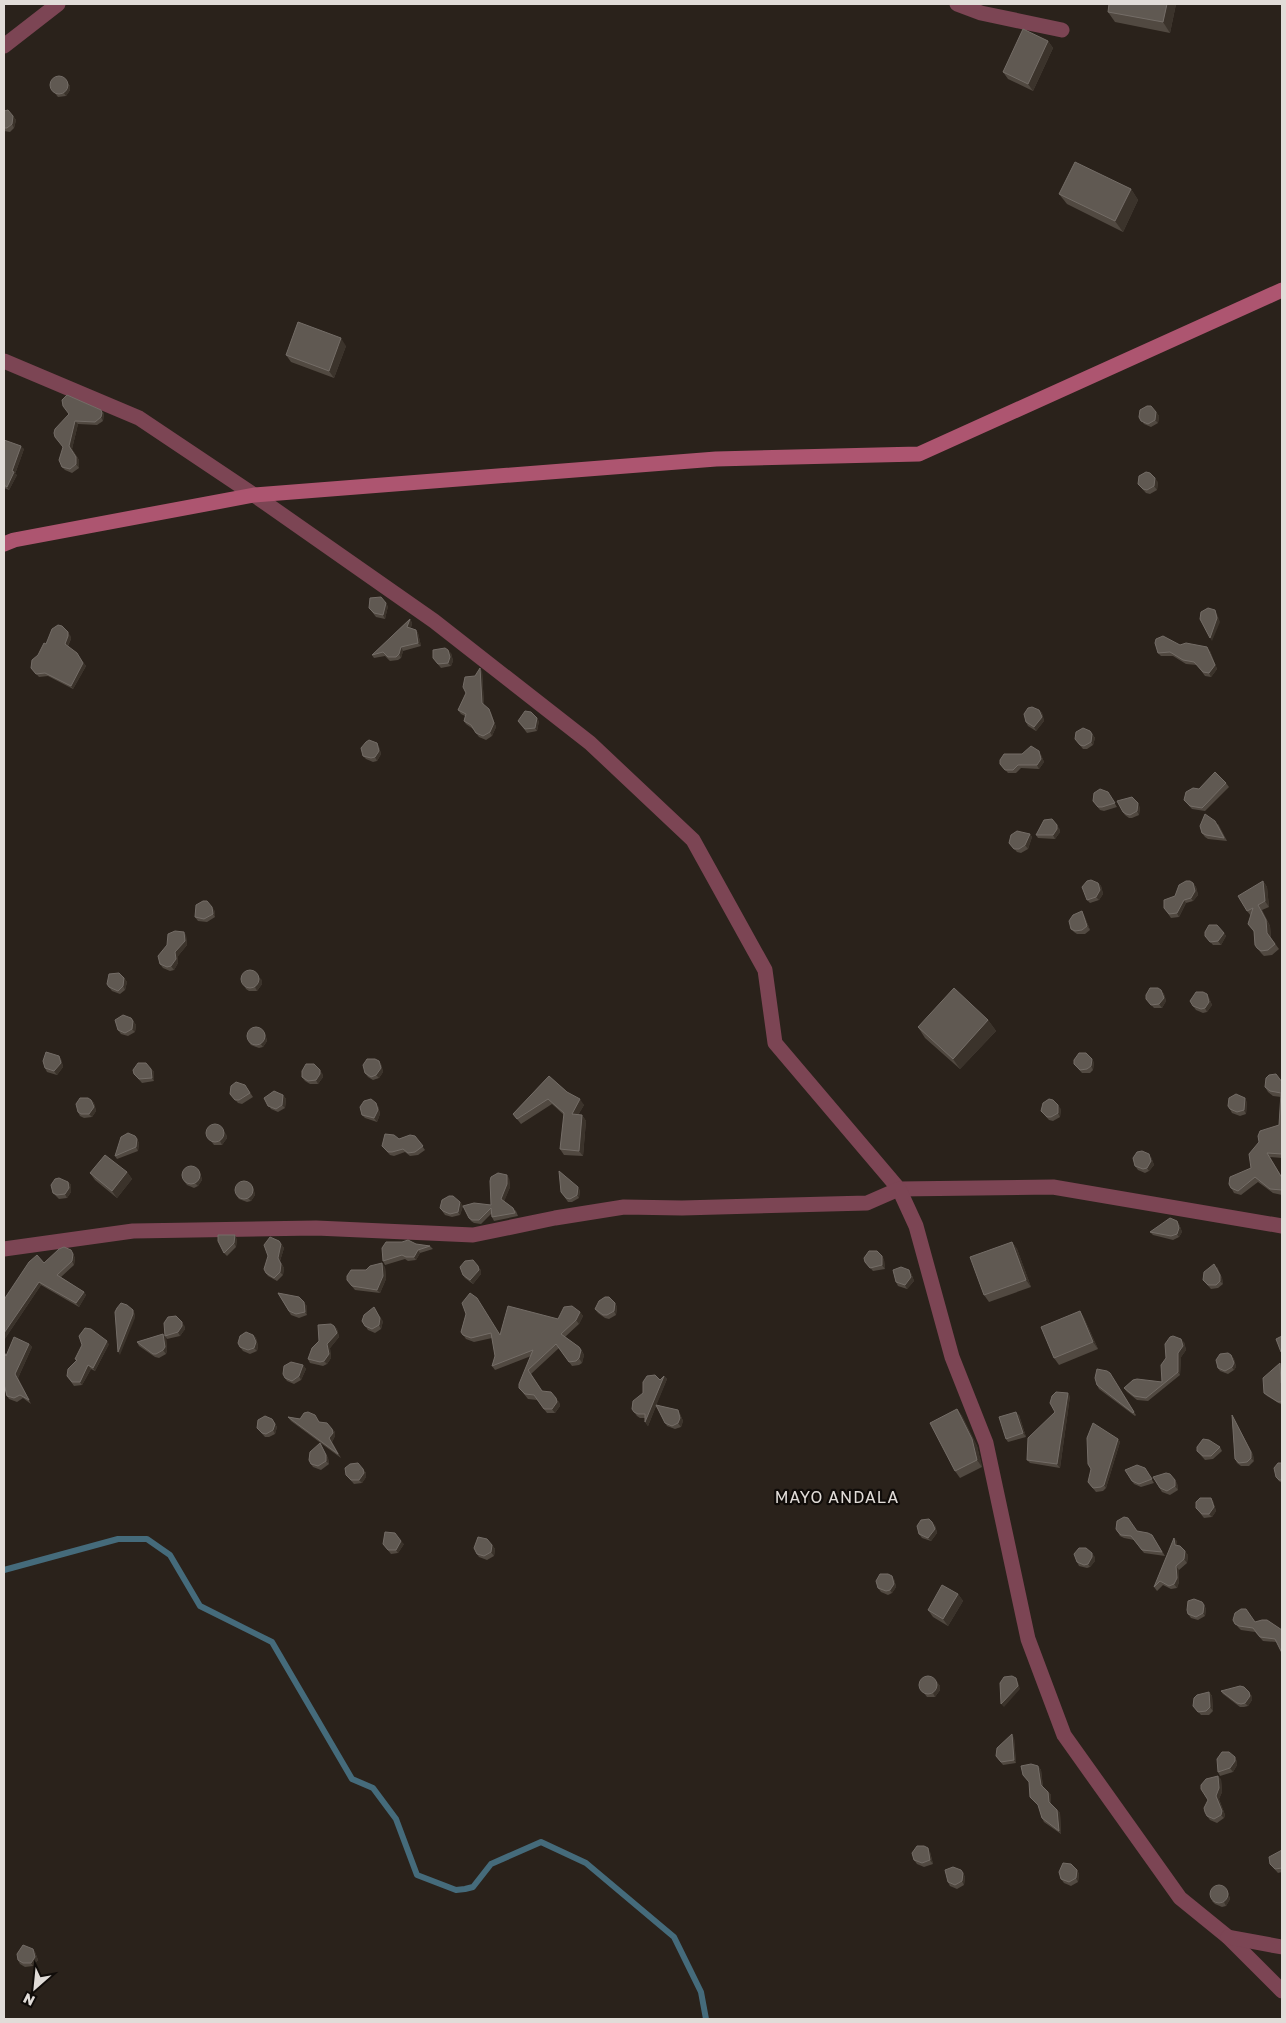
<svg xmlns="http://www.w3.org/2000/svg" width="1286" height="2023" font-family="'Golos Text',sans-serif">
<style>
.lines{fill:none;stroke-linecap:round;stroke-linejoin:round}
.stream{stroke:#456b7b;stroke-width:6}
.street{stroke:#7c4554;stroke-width:15}
.secondary{stroke:#ad5570;stroke-width:15}
.wall{fill:#514941}
.shaded-wall{fill:#3b332b}
.building{fill:#605952;stroke:#746d67}
.labels{text-anchor:middle;dominant-baseline:central;stroke-width:4.5;stroke-linejoin:round;paint-order:stroke}
.quarter-label{font-size:16px;letter-spacing:1px;fill:#e1dcd8;stroke:#100c09}
</style>
<rect width="100%" height="100%" fill="#2a221b"/>
<g class="lines">
<path class="stream" d="M4,1570L118,1539H147L170,1555L200,1606L272,1642L352,1779L373,1788L396,1819L417,1875L456,1890L465,1889L473,1887L491,1864L541,1842L586,1863L674,1937L701,1992L706,2019"/>
<g class="street">
<path d="M957,4L981,13L1062,30"/>
<path d="M4,46L58,4"/>
<path d="M4,361L139,418L254,495L434,621L590,743L693,840L765,970L775,1043L899,1189L1053,1187L1282,1226"/>
<path d="M4,1249L133,1231L316,1228L473,1235L555,1218L624,1207L682,1208L867,1203L899,1189L916,1226L952,1357L986,1443L1028,1639L1064,1735L1180,1898L1228,1937L1282,1991"/>
<path d="M1228,1937L1282,1947"/>
</g>
<path class="secondary" d="M4,544L14,540L254,495L716,459L919,454L1282,290"/>
</g>
<g class="wall">
<path d="M1176,4L1170,33L1115,22L1108,12Z"/>
<path d="M1048,41L1053,48L1033,91L1008,79L1003,72Z"/>
<path d="M67,82L70,86V90L66,96L58,97L50,87Z"/>
<path d="M4,111L13,116L16,120L14,128L10,132L4,131Z"/>
<path d="M1131,189L1138,200L1123,232L1067,204L1059,194Z"/>
<path d="M346,346L334,378L291,362L286,355Z"/>
<path d="M1156,412L1159,416L1158,423L1151,427L1144,424L1139,417Z"/>
<path d="M104,413L103,421L97,425L78,424L72,449L79,460V468L72,473L65,470L62,467L63,447L69,414Z"/>
<path d="M4,440L24,449L15,474L17,475L9,490L4,488Z"/>
<path d="M1158,482L1157,490L1150,494L1146,493L1138,484Z"/>
<path d="M388,606L385,619L376,617L369,608Z"/>
<path d="M410,619L412,623L411,628L416,630L418,633L421,646L403,651L401,658L398,660L390,661L385,656L374,658L372,655Z"/>
<path d="M70,635L71,639L68,646L86,666L73,689L48,676L39,677L31,668L46,644Z"/>
<path d="M1180,645L1210,651L1217,669L1211,677L1205,676L1197,665L1186,664L1173,656H1161L1158,653Z"/>
<path d="M451,653L453,661L451,666L441,668L433,658Z"/>
<path d="M482,671L484,705L491,713L496,727L492,736L486,740L479,737L473,729L466,724L464,721L465,716L461,714L458,710L475,676Z"/>
<path d="M1039,710L1042,713L1044,721L1036,731L1028,726L1026,722Z"/>
<path d="M518,721H539L537,731L527,733Z"/>
<path d="M1090,731L1095,738L1093,745L1087,749H1083L1075,739Z"/>
<path d="M377,743L379,747L381,754L377,761L373,762L366,759L363,756Z"/>
<path d="M1041,755L1044,762L1039,769L1021,768L1016,773H1008L1000,764Z"/>
<path d="M1226,783L1229,787L1205,811L1192,809L1184,800L1199,789Z"/>
<path d="M1108,792L1117,807L1104,811L1100,810L1093,801Z"/>
<path d="M1140,807L1139,815L1132,818H1129L1125,815L1123,812Z"/>
<path d="M1218,824L1227,841L1208,839L1205,837L1202,833Z"/>
<path d="M1059,828L1060,832L1055,839L1038,838L1036,835Z"/>
<path d="M1030,834L1032,837L1028,849L1021,853L1017,852L1009,843Z"/>
<path d="M1263,881L1267,887L1269,907L1262,910L1270,926L1271,938L1279,949L1272,955L1264,956L1261,953L1255,945L1254,932L1248,924L1251,916L1247,911Z"/>
<path d="M1098,883L1101,886L1103,894L1099,900L1090,903L1087,900Z"/>
<path d="M1193,883L1196,887L1198,895L1193,901L1186,903L1179,917L1171,918L1164,908L1175,896Z"/>
<path d="M215,911V917L207,922L198,921L195,917Z"/>
<path d="M1084,915L1090,930L1085,934H1077L1074,932L1071,929Z"/>
<path d="M1224,933L1226,936L1221,945H1213L1205,936Z"/>
<path d="M186,935L187,945L178,956V963L174,970L170,971L163,968L160,964Z"/>
<path d="M124,978L127,982L125,990L120,994L112,991L109,987Z"/>
<path d="M262,980V984L257,991H249L246,989L244,985Z"/>
<path d="M1161,990L1164,994L1166,1001L1162,1008H1154L1146,999Z"/>
<path d="M1207,994L1209,998L1212,1005L1207,1012L1203,1013L1196,1010L1193,1006Z"/>
<path d="M131,1018L136,1025L135,1032L128,1036L121,1034L118,1030Z"/>
<path d="M988,1020L996,1031L960,1069L925,1038L918,1027Z"/>
<path d="M262,1030L265,1033L267,1041L263,1047L259,1048L251,1045L249,1042Z"/>
<path d="M59,1056L61,1059L63,1067L57,1075L47,1072L45,1068Z"/>
<path d="M379,1061L381,1064L383,1072L379,1078L373,1080L368,1077L365,1073Z"/>
<path d="M1094,1062L1093,1070L1090,1073H1082L1074,1064Z"/>
<path d="M151,1069L154,1072V1081L142,1083L134,1074Z"/>
<path d="M322,1073L323,1077L318,1084H310L305,1081L302,1077Z"/>
<path d="M549,1076L567,1092L584,1105L578,1115H582L586,1121L583,1156L564,1155L560,1149L564,1115L552,1104L521,1124L513,1114Z"/>
<path d="M1282,1082V1158L1270,1157L1282,1177V1195L1273,1193L1258,1182L1241,1195L1234,1193L1229,1184L1251,1168L1279,1125L1281,1097L1273,1096L1268,1092L1265,1087Z"/>
<path d="M245,1085L253,1097L242,1104L238,1103L230,1094Z"/>
<path d="M283,1095L286,1099L285,1108L278,1112L271,1109L264,1098Z"/>
<path d="M91,1100L94,1103L96,1111L92,1117L84,1118L80,1116L78,1112Z"/>
<path d="M1247,1102L1246,1114L1240,1116L1232,1113L1230,1109Z"/>
<path d="M378,1106L380,1114L377,1122L365,1118L362,1115Z"/>
<path d="M1061,1109L1060,1117L1053,1121L1049,1120L1041,1111Z"/>
<path d="M226,1134L227,1138L222,1145H214L207,1136Z"/>
<path d="M135,1136L139,1143L138,1151L117,1159L115,1156Z"/>
<path d="M415,1136L425,1150L418,1155L410,1156L405,1152L394,1156L390,1155L382,1146L399,1139Z"/>
<path d="M1151,1157L1154,1165L1149,1171L1145,1173L1138,1170L1135,1166Z"/>
<path d="M198,1169L200,1172L202,1180L198,1186L194,1188L187,1185L184,1181Z"/>
<path d="M127,1172L132,1179L117,1198L95,1180L90,1173Z"/>
<path d="M509,1178L510,1187L504,1201L516,1211L518,1216L494,1221L492,1217V1213L481,1224L474,1223L471,1221L469,1218L491,1205Z"/>
<path d="M68,1182L71,1185V1192L67,1198L59,1199L53,1193Z"/>
<path d="M250,1183L253,1187L255,1195L251,1201L247,1202L239,1199L237,1196Z"/>
<path d="M580,1190L579,1198L572,1202H568L561,1192Z"/>
<path d="M460,1202L463,1206L460,1215L452,1217L445,1215L440,1208Z"/>
<path d="M1177,1221L1179,1224L1182,1232L1179,1237L1173,1240L1153,1235L1150,1232Z"/>
<path d="M237,1239L236,1247L227,1256L224,1253Z"/>
<path d="M279,1241L284,1248L280,1261L284,1268L283,1275L277,1281L268,1276L266,1273Z"/>
<path d="M1012,1242L1017,1249L1031,1287L989,1302L984,1295Z"/>
<path d="M416,1244L430,1246L433,1249L420,1253L416,1260L408,1261L405,1259L385,1265L383,1261Z"/>
<path d="M73,1254L75,1258L74,1265L61,1277L84,1292L86,1295L79,1307L41,1285L4,1340L44,1263Z"/>
<path d="M882,1256L884,1260L885,1269L873,1271L865,1262Z"/>
<path d="M385,1267L386,1279L380,1293L355,1290L347,1280L366,1270Z"/>
<path d="M1217,1267L1222,1278L1223,1284L1218,1288L1211,1289L1203,1280Z"/>
<path d="M481,1270V1274L473,1284L465,1278L463,1275Z"/>
<path d="M911,1273L914,1281L907,1289L898,1286L896,1282Z"/>
<path d="M278,1293L307,1306V1315L299,1318L291,1315Z"/>
<path d="M615,1303L617,1307L616,1315L609,1319L605,1318L598,1313L595,1309Z"/>
<path d="M1080,1311L1084,1318L1098,1349L1059,1365L1054,1358Z"/>
<path d="M580,1312L583,1316L579,1324L565,1337L579,1347L582,1351L584,1355L582,1363L579,1365L572,1366L559,1348L531,1374L542,1391L559,1402L560,1406L555,1413H547L537,1400L528,1399L519,1388L531,1356L495,1370L492,1366L495,1356L492,1338L474,1342L466,1339L461,1332L466,1314L501,1335L558,1319Z"/>
<path d="M362,1321H383L381,1329L375,1333L368,1330Z"/>
<path d="M184,1325L185,1329L180,1336L167,1339L165,1336Z"/>
<path d="M334,1326L337,1329L339,1337L330,1348L331,1358L327,1364L323,1366L310,1363L308,1359Z"/>
<path d="M163,1334L166,1337L167,1350L166,1354L159,1358L155,1357L139,1346L137,1342Z"/>
<path d="M253,1335L256,1338L258,1346L257,1351L250,1354L243,1351L240,1347Z"/>
<path d="M1184,1342L1186,1350L1181,1357L1180,1375L1148,1401L1137,1400L1127,1392L1124,1388L1162,1382Z"/>
<path d="M29,1344L32,1347L18,1378L31,1404L23,1398L17,1402L9,1399L7,1396L5,1387L4,1386V1351L6,1355Z"/>
<path d="M109,1344L95,1371L91,1369L82,1385L74,1386L67,1376L77,1360L75,1359Z"/>
<path d="M1231,1355L1234,1359L1236,1367L1234,1370L1228,1374L1220,1371L1218,1368Z"/>
<path d="M303,1365L306,1369L301,1380L294,1384L287,1381L285,1378Z"/>
<path d="M1282,1366V1405L1267,1396L1264,1393Z"/>
<path d="M1107,1371L1136,1415L1135,1416L1099,1389L1097,1385Z"/>
<path d="M664,1376L667,1379L656,1405L678,1410L680,1414L683,1421L681,1427L675,1429L667,1426L656,1406L648,1426L645,1422V1418H640L637,1416L634,1412L660,1380Z"/>
<path d="M1070,1396L1060,1468L1030,1463L1027,1460L1055,1412Z"/>
<path d="M957,1409L962,1416L977,1446L982,1467L960,1478L955,1471Z"/>
<path d="M1019,1415L1026,1437L1008,1442L1006,1439Z"/>
<path d="M1232,1415L1253,1455L1254,1461L1249,1466H1241L1237,1463L1235,1459Z"/>
<path d="M288,1417L320,1422L332,1429L335,1432V1436L332,1442L341,1458L291,1421Z"/>
<path d="M272,1419L277,1427L275,1434L269,1437H265L257,1428Z"/>
<path d="M1118,1439L1120,1442L1106,1488L1103,1491L1096,1492L1088,1482Z"/>
<path d="M320,1443L328,1458L329,1464L321,1470L313,1467L311,1464Z"/>
<path d="M1220,1447L1222,1451L1213,1459L1205,1460L1197,1451Z"/>
<path d="M1282,1463V1483L1279,1481L1276,1477Z"/>
<path d="M1145,1468L1154,1483L1141,1487L1134,1484L1125,1470Z"/>
<path d="M363,1469L366,1473V1477L362,1483L354,1484L346,1475Z"/>
<path d="M1153,1477L1177,1483L1178,1490L1170,1495L1162,1492Z"/>
<path d="M1211,1498L1213,1501L1216,1511L1212,1517L1204,1518L1196,1508Z"/>
<path d="M935,1525L937,1533L931,1541L922,1538L919,1534Z"/>
<path d="M1116,1529L1137,1531L1152,1535L1165,1556L1144,1553L1134,1540L1124,1538L1120,1536Z"/>
<path d="M1177,1541V1545L1188,1555L1187,1563L1179,1570V1582L1177,1588L1171,1589L1163,1585L1157,1591L1154,1587Z"/>
<path d="M383,1544H404L398,1553L391,1554Z"/>
<path d="M492,1545L495,1549L494,1556L487,1560L479,1557L477,1554Z"/>
<path d="M1095,1557V1561L1090,1567L1087,1568L1079,1566L1077,1562Z"/>
<path d="M894,1579L896,1587L892,1593L888,1595L881,1592L878,1588Z"/>
<path d="M958,1594L963,1601L948,1626L933,1617L928,1610Z"/>
<path d="M1204,1605L1206,1609L1205,1616L1198,1620L1191,1618L1188,1614Z"/>
<path d="M1233,1620L1255,1622L1282,1630V1653L1277,1642L1263,1641L1255,1632L1241,1630L1238,1627Z"/>
<path d="M937,1682L940,1686V1690L935,1697H927L920,1688Z"/>
<path d="M1221,1691L1252,1696V1700L1248,1706L1244,1707H1240L1223,1694Z"/>
<path d="M1209,1692L1212,1696L1213,1711L1209,1715H1201L1193,1706Z"/>
<path d="M1014,1738L1016,1763L1003,1765L996,1756Z"/>
<path d="M1237,1761V1765L1233,1772L1220,1776L1218,1772Z"/>
<path d="M1038,1766L1041,1770L1043,1787L1051,1795V1804L1060,1813L1061,1834L1044,1822L1042,1818L1039,1806L1030,1797V1783L1023,1775Z"/>
<path d="M1221,1779L1222,1792L1219,1799L1225,1815L1224,1818L1217,1823L1210,1820L1207,1816Z"/>
<path d="M1282,1850V1872L1278,1873L1270,1864Z"/>
<path d="M930,1852L933,1864L924,1867L917,1864L914,1860Z"/>
<path d="M961,1870L965,1877L964,1885L957,1889L950,1886L948,1882Z"/>
<path d="M1077,1870L1079,1874L1078,1882L1071,1886L1064,1883L1061,1879Z"/>
<path d="M1228,1892L1230,1899L1226,1906L1222,1907L1215,1904L1212,1901Z"/>
<path d="M33,1949L35,1952L38,1960L33,1966L25,1967L20,1964L18,1960Z"/>
</g>
<g class="shaded-wall">
<path d="M1167,4H1176L1170,33L1163,22Z"/>
<path d="M1048,41L1053,48L1033,91L1028,84Z"/>
<path d="M67,82L70,86V90L66,96L63,92Z"/>
<path d="M13,116L16,120L14,128L12,124Z"/>
<path d="M1131,189L1138,200L1123,232L1115,221Z"/>
<path d="M341,338L346,346L334,378L329,371Z"/>
<path d="M101,410L104,413L103,421L101,417Z"/>
<path d="M1156,412L1159,416L1158,423L1155,420Z"/>
<path d="M75,421L78,424L72,449L79,460V468L76,464L69,446Z"/>
<path d="M21,446L24,449L15,474L17,475L9,490L7,487Z"/>
<path d="M1155,478L1158,482L1157,490L1154,486Z"/>
<path d="M386,603L388,606L385,619L383,615Z"/>
<path d="M1215,610L1217,614L1220,622L1212,641L1210,638Z"/>
<path d="M410,619L412,623L410,631L407,627Z"/>
<path d="M416,630L418,633L421,646L418,643Z"/>
<path d="M68,632L70,635L71,639L67,647L65,644Z"/>
<path d="M401,647L403,651L401,658L399,654Z"/>
<path d="M1207,647L1210,651L1217,669L1211,677L1209,673Z"/>
<path d="M448,650L451,653L453,661L451,666L448,663Z"/>
<path d="M77,653L86,666L73,689L71,686Z"/>
<path d="M480,668L482,671L484,707L482,703Z"/>
<path d="M489,709L491,713L496,727L492,736L490,732Z"/>
<path d="M1039,710L1042,713L1044,721L1036,731L1034,727Z"/>
<path d="M537,718L539,721L537,731L535,728Z"/>
<path d="M1092,734L1095,738L1093,745L1091,742Z"/>
<path d="M377,743L379,747L381,754L377,761L375,757Z"/>
<path d="M1039,751L1041,755L1044,762L1039,769L1037,765Z"/>
<path d="M1138,803L1140,807L1139,815L1137,811Z"/>
<path d="M1057,825L1059,828L1060,832L1055,839L1053,835Z"/>
<path d="M1030,834L1032,837L1028,849L1025,845Z"/>
<path d="M1263,881L1267,887L1269,907L1265,901Z"/>
<path d="M1098,883L1101,886L1103,894L1099,900L1096,897Z"/>
<path d="M1193,883L1196,887L1198,895L1193,901L1191,898Z"/>
<path d="M1184,900L1186,903L1179,917L1177,913Z"/>
<path d="M1258,905L1270,926L1271,939L1267,933Z"/>
<path d="M212,907L215,911V917L213,914Z"/>
<path d="M1082,911L1084,915L1090,930L1087,926Z"/>
<path d="M184,932L186,935L187,945L178,956V963L174,970L171,966L175,952Z"/>
<path d="M1224,933L1226,936L1221,945L1218,941Z"/>
<path d="M259,977L262,980V984L257,991L255,987Z"/>
<path d="M124,978L127,982L125,990L123,986Z"/>
<path d="M1161,990L1164,994L1166,1001L1162,1008L1159,1004Z"/>
<path d="M1207,994L1209,998L1212,1005L1207,1012L1205,1008Z"/>
<path d="M131,1018L136,1025L135,1032L132,1029Z"/>
<path d="M988,1020L996,1031L960,1069L953,1059Z"/>
<path d="M262,1030L265,1033L267,1041L263,1047L260,1043Z"/>
<path d="M59,1056L61,1059L63,1067L57,1075L54,1071Z"/>
<path d="M1092,1059L1094,1062L1093,1070L1091,1066Z"/>
<path d="M379,1061L381,1064L383,1072L379,1078L376,1075Z"/>
<path d="M151,1069L154,1072V1081L152,1078Z"/>
<path d="M320,1070L322,1073L323,1077L318,1084L316,1080Z"/>
<path d="M283,1095L286,1099L285,1108L282,1105Z"/>
<path d="M1245,1098L1247,1102L1246,1114L1244,1110Z"/>
<path d="M580,1099L584,1105L575,1120L572,1114Z"/>
<path d="M91,1100L94,1103L96,1111L92,1117L89,1114Z"/>
<path d="M376,1103L378,1106L380,1114L377,1122L374,1118Z"/>
<path d="M1058,1105L1061,1109L1060,1117L1058,1113Z"/>
<path d="M582,1115L586,1121L583,1156L579,1151Z"/>
<path d="M224,1131L226,1134L227,1138L222,1145L220,1141Z"/>
<path d="M137,1139L139,1143L138,1151L136,1147Z"/>
<path d="M1149,1154L1151,1157L1154,1165L1149,1171L1147,1168Z"/>
<path d="M198,1169L200,1172L202,1180L198,1186L195,1183Z"/>
<path d="M127,1172L132,1179L117,1198L112,1191Z"/>
<path d="M507,1175L509,1178L510,1187L504,1202L501,1199Z"/>
<path d="M68,1182L71,1185V1192L67,1198L65,1194Z"/>
<path d="M250,1183L253,1187L255,1195L251,1201L248,1198Z"/>
<path d="M578,1187L580,1190L579,1198L577,1195Z"/>
<path d="M460,1202L463,1206L460,1215L458,1212Z"/>
<path d="M1177,1221L1179,1224L1182,1232L1179,1237L1177,1234Z"/>
<path d="M235,1235L237,1239L236,1247L234,1243Z"/>
<path d="M279,1241L284,1248L280,1261L284,1268L283,1275L280,1272L278,1258Z"/>
<path d="M1012,1242L1017,1249L1031,1287L1026,1280Z"/>
<path d="M71,1250L75,1258L74,1265L72,1261Z"/>
<path d="M418,1250L420,1253L416,1260L414,1257Z"/>
<path d="M882,1256L884,1260L885,1269L882,1265Z"/>
<path d="M382,1263L385,1267L386,1279L380,1293L377,1290Z"/>
<path d="M1214,1264L1222,1278L1223,1284L1220,1281Z"/>
<path d="M478,1266L481,1270V1274L473,1284L470,1280Z"/>
<path d="M909,1270L911,1273L914,1281L907,1289L905,1285Z"/>
<path d="M39,1282L41,1285L4,1340V1333Z"/>
<path d="M84,1292L86,1295L79,1307L76,1303Z"/>
<path d="M304,1302L307,1306V1315L305,1312Z"/>
<path d="M615,1303L617,1307L616,1315L614,1311Z"/>
<path d="M133,1310L135,1314V1318L120,1355L118,1352Z"/>
<path d="M376,1311L383,1321L381,1329L379,1325Z"/>
<path d="M1080,1311L1084,1318L1098,1349L1093,1342Z"/>
<path d="M580,1312L583,1316L579,1324L576,1320Z"/>
<path d="M182,1322L184,1325L185,1329L180,1336L178,1332Z"/>
<path d="M334,1326L337,1329L339,1337L330,1348L331,1358L327,1364L324,1361L327,1344Z"/>
<path d="M163,1334L166,1337L167,1350L166,1354L163,1350Z"/>
<path d="M253,1335L256,1338L258,1346L257,1351L254,1348Z"/>
<path d="M1181,1339L1184,1342L1186,1350L1181,1357L1180,1375L1178,1372V1353Z"/>
<path d="M107,1341L109,1344L95,1371L93,1368Z"/>
<path d="M29,1344L32,1347L18,1378L31,1404L15,1374Z"/>
<path d="M581,1350L584,1355L582,1363L579,1358Z"/>
<path d="M1231,1355L1234,1359L1236,1367L1234,1370L1232,1367Z"/>
<path d="M1280,1363L1282,1366V1384L1281,1383Z"/>
<path d="M88,1365L91,1369L82,1385L80,1382Z"/>
<path d="M303,1365L306,1369L301,1380L299,1376Z"/>
<path d="M664,1376L667,1379L648,1426L645,1422Z"/>
<path d="M1068,1393L1070,1396L1060,1468L1057,1464Z"/>
<path d="M556,1398L559,1402L560,1406L555,1413L552,1409Z"/>
<path d="M957,1409L962,1416L977,1446L982,1467L977,1460Z"/>
<path d="M678,1410L680,1414L683,1421L681,1427L678,1423Z"/>
<path d="M1016,1412L1019,1415L1026,1437L1023,1433Z"/>
<path d="M1232,1415L1253,1455L1254,1461L1251,1458Z"/>
<path d="M275,1424L277,1427L275,1434L273,1430Z"/>
<path d="M332,1429L335,1432V1436L332,1442L341,1458L329,1438Z"/>
<path d="M1118,1439L1120,1442L1106,1488L1104,1485Z"/>
<path d="M320,1443L328,1458L329,1464L326,1461Z"/>
<path d="M363,1469L366,1473V1477L362,1483L359,1480Z"/>
<path d="M1175,1480L1177,1483L1178,1490L1175,1486Z"/>
<path d="M1211,1498L1213,1501L1216,1511L1212,1517L1209,1514Z"/>
<path d="M932,1522L935,1525L937,1533L931,1541L928,1538Z"/>
<path d="M1174,1538L1177,1541V1548L1175,1545Z"/>
<path d="M401,1541L404,1544L398,1553L396,1550Z"/>
<path d="M492,1545L495,1549L494,1556L491,1552Z"/>
<path d="M1185,1551L1188,1555L1187,1563L1184,1559Z"/>
<path d="M1092,1553L1095,1557V1561L1090,1567L1088,1564Z"/>
<path d="M1176,1566L1179,1570V1582L1177,1588L1174,1584Z"/>
<path d="M892,1576L894,1579L896,1587L892,1593L890,1590Z"/>
<path d="M958,1594L963,1601L948,1626L943,1619Z"/>
<path d="M1202,1602L1206,1609L1205,1616L1203,1613Z"/>
<path d="M1016,1678L1018,1682L1020,1689L1004,1707L1001,1704Z"/>
<path d="M937,1682L940,1686V1690L935,1697L933,1693Z"/>
<path d="M1209,1692L1212,1696L1213,1711L1210,1707Z"/>
<path d="M1249,1692L1252,1696V1700L1248,1706L1245,1703Z"/>
<path d="M1012,1734L1014,1738L1016,1763L1014,1760Z"/>
<path d="M1235,1757L1237,1761V1765L1233,1772L1230,1768Z"/>
<path d="M1038,1766L1041,1770L1043,1788L1041,1785Z"/>
<path d="M1218,1776L1221,1779L1222,1792L1219,1799L1225,1815L1224,1818L1221,1815L1216,1796Z"/>
<path d="M1048,1792L1051,1795V1805L1049,1802Z"/>
<path d="M1057,1810L1060,1813L1061,1834L1059,1831Z"/>
<path d="M928,1848L930,1852L933,1864L930,1860Z"/>
<path d="M1077,1870L1079,1874L1078,1882L1076,1878Z"/>
<path d="M963,1873L965,1877L964,1885L962,1881Z"/>
<path d="M1226,1888L1228,1892L1230,1899L1226,1906L1224,1902Z"/>
<path d="M33,1949L35,1952L38,1960L33,1966L31,1963Z"/>
</g>
<g class="building">
<path d="M1109,4H1167L1163,22L1108,12Z"/>
<path d="M1023,29L1048,41L1028,84L1003,72Z"/>
<circle cx="59" cy="85" r="9"/>
<path d="M8,110L13,116L12,124L7,128H4V111Z"/>
<path d="M1075,162L1131,189L1115,221L1059,194Z"/>
<path d="M298,322L341,338L329,371L286,355Z"/>
<path d="M67,395L101,410L102,413L101,417L95,422L75,421L69,446L76,457V464L70,469L62,467L59,460L63,447L55,437L54,433L55,429L69,414L63,406L62,400Z"/>
<path d="M1147,406H1151L1156,412L1155,420L1148,424L1141,421L1139,417L1140,410Z"/>
<path d="M4,440L21,446L12,471L14,472L7,487L4,485Z"/>
<path d="M1146,472L1150,473L1155,478L1154,486L1147,490L1143,489L1138,484L1139,476Z"/>
<path d="M381,597L386,603L383,615L374,613L369,608L370,598Z"/>
<path d="M1208,608L1215,610L1217,618L1210,638L1200,619L1201,612Z"/>
<path d="M410,619L407,627L416,630L418,643L401,647L399,654L396,657H388L383,652L372,655Z"/>
<path d="M58,625L62,626L68,632V636L65,644L77,653L83,663L71,686L45,673L36,674L31,668L32,660L38,655L44,643L46,644L52,629Z"/>
<path d="M1163,636L1180,645L1186,643L1207,647L1215,665L1209,673L1203,672L1194,662L1183,660L1170,652L1158,653L1155,643L1156,639Z"/>
<path d="M445,648L448,650L450,657L448,663L438,664L433,658V650Z"/>
<path d="M480,668L482,703L489,709L494,723L490,732L483,736L476,733L471,725L464,721L466,714L458,710L466,693L463,687L465,677L475,676Z"/>
<path d="M1032,707L1039,710L1042,717L1034,727L1026,722L1024,714L1028,708Z"/>
<path d="M525,711L531,712L537,718L535,728L525,729L518,721Z"/>
<path d="M1083,728L1090,731L1092,734L1091,742L1084,746L1080,745L1075,739L1076,732Z"/>
<path d="M369,740L377,743L379,751L375,757L371,758L363,756L361,748L366,742Z"/>
<path d="M1031,746L1039,751L1041,759L1037,765H1018L1013,770H1005L1000,764V760L1004,754H1022Z"/>
<path d="M1215,772L1226,783L1202,808L1190,806L1184,800L1186,792L1193,788L1199,789Z"/>
<path d="M1100,789L1108,792L1115,803L1102,807H1098L1093,801L1094,793Z"/>
<path d="M1132,797L1138,803L1137,811L1130,815L1126,814L1123,812L1117,801Z"/>
<path d="M1205,814L1215,821L1224,838L1206,835L1202,833L1200,826Z"/>
<path d="M1052,819L1057,825V829L1053,835H1036L1044,820Z"/>
<path d="M1017,831L1030,834L1025,845L1019,849H1014L1009,843L1011,835Z"/>
<path d="M1091,880L1098,883L1100,890L1096,897L1087,900L1082,887L1087,881Z"/>
<path d="M1186,881H1190L1193,883L1195,891L1191,898L1184,900L1177,913L1169,914L1164,908V900L1175,896L1179,885Z"/>
<path d="M1263,881L1265,901L1258,905L1266,920L1267,933L1275,944L1268,950L1261,951L1257,948L1255,945L1254,931L1248,924L1253,908L1247,911L1238,896Z"/>
<path d="M203,901H207L212,907L213,914L204,919L195,917L196,905Z"/>
<path d="M1082,911L1087,926L1082,930L1075,931L1071,929L1069,921L1073,915Z"/>
<path d="M1209,925H1217L1224,933L1218,941L1210,942L1205,936V932Z"/>
<path d="M175,931L184,932L185,941L175,952L176,959L171,966L167,967L160,964L158,956L167,945L168,934Z"/>
<circle cx="250" cy="979" r="9"/>
<path d="M119,973L124,978L123,986L118,991L109,987L107,984L109,974Z"/>
<path d="M954,988L988,1020L953,1059L918,1027Z"/>
<path d="M1150,988H1158L1161,990L1164,998L1159,1004L1151,1005L1146,999V995Z"/>
<path d="M1196,992H1203L1207,994L1209,1002L1205,1008L1201,1009L1193,1006L1190,1001Z"/>
<path d="M123,1015L131,1018L133,1021L132,1029L125,1033L118,1030L115,1020Z"/>
<circle cx="256" cy="1036" r="9"/>
<path d="M46,1052L59,1056L61,1063L54,1071L45,1068L43,1061Z"/>
<path d="M1079,1053H1086L1092,1059L1091,1066L1087,1069L1080,1070L1074,1064V1060Z"/>
<path d="M367,1059H375L379,1061L381,1068L376,1075L371,1077L365,1073L363,1065Z"/>
<path d="M138,1063H146L151,1069L152,1078L139,1079L134,1074L133,1070Z"/>
<path d="M306,1064H314L320,1070V1074L316,1080L308,1081L302,1077V1071Z"/>
<path d="M1276,1074L1282,1082V1154L1267,1153L1282,1178V1190L1270,1189L1255,1177L1238,1191L1231,1188L1229,1184L1230,1177L1251,1168L1249,1154L1259,1142L1258,1136L1260,1131L1279,1125L1281,1093L1270,1091L1265,1087L1266,1078L1269,1075Z"/>
<path d="M549,1076L567,1092L580,1099L572,1114L582,1115L579,1151L560,1149L564,1113L548,1099L517,1119L513,1114Z"/>
<path d="M236,1082L245,1085L250,1093L239,1100H235L230,1094L231,1086Z"/>
<path d="M274,1091L283,1095L282,1105L276,1109L268,1106L264,1098Z"/>
<path d="M1236,1094L1245,1098L1244,1110L1237,1112L1230,1109L1228,1106L1229,1098Z"/>
<path d="M80,1098H88L91,1100L94,1107L89,1114H81L78,1112L76,1104Z"/>
<path d="M371,1099L376,1103L378,1110L374,1118L362,1115L360,1107L364,1101Z"/>
<path d="M1049,1099L1053,1100L1058,1105V1113L1051,1117H1047L1041,1111L1043,1103Z"/>
<circle cx="215" cy="1133" r="9"/>
<path d="M128,1133L135,1136L137,1139L136,1147L115,1156L121,1137Z"/>
<path d="M385,1134L394,1135L399,1139L410,1135L415,1136L423,1146L415,1152L408,1153L403,1149L392,1152H388L382,1146Z"/>
<path d="M1142,1151L1149,1154L1151,1161L1147,1168L1143,1169L1135,1166L1133,1158L1137,1152Z"/>
<path d="M105,1155L127,1172L112,1191L90,1173Z"/>
<circle cx="191" cy="1175" r="9"/>
<path d="M559,1171L578,1187L577,1195L570,1199L566,1198L561,1192Z"/>
<path d="M498,1173L507,1175V1184L501,1199L513,1208L515,1213L492,1217L491,1208L479,1220H472L469,1218L463,1206L474,1203L491,1205L490,1181L491,1177Z"/>
<path d="M59,1178L68,1182L69,1188L65,1194L57,1195L53,1193L51,1185L55,1179Z"/>
<circle cx="244" cy="1190" r="9"/>
<path d="M449,1196H453L460,1202L458,1212L450,1214L443,1211L440,1208L442,1200Z"/>
<path d="M1170,1218L1177,1221L1179,1228L1177,1234L1171,1236L1150,1232Z"/>
<path d="M218,1235H235L234,1243L224,1253L218,1241Z"/>
<path d="M270,1237L279,1241L281,1244L278,1258L281,1264L280,1272L274,1278L266,1273L264,1269L268,1256L264,1245Z"/>
<path d="M408,1240L416,1244L430,1246L418,1250L414,1257H406L402,1255L383,1261L382,1248L386,1242H402Z"/>
<path d="M1012,1242L1026,1280L984,1295L970,1257Z"/>
<path d="M64,1247L71,1250L73,1254L72,1261L57,1275L84,1292L76,1303L39,1282L4,1333V1301L5,1298L29,1262L37,1255L44,1263L59,1249Z"/>
<path d="M869,1251H877L882,1256V1265L870,1268L865,1262L864,1258Z"/>
<path d="M473,1260L478,1266L479,1270L470,1280L463,1275L460,1267L465,1261Z"/>
<path d="M382,1263L383,1276L377,1290L352,1286L347,1280V1276L351,1270H366L370,1266Z"/>
<path d="M1214,1264L1220,1275V1281L1216,1285H1208L1203,1280L1204,1272Z"/>
<path d="M901,1267L909,1270L911,1277L905,1285L896,1282L893,1270Z"/>
<path d="M278,1293L299,1297L304,1302L305,1312L296,1314L289,1311Z"/>
<path d="M470,1293L477,1298L500,1335L508,1306L558,1319L564,1307L572,1306L580,1312L576,1320L561,1334L579,1347L581,1350L579,1358L576,1361L569,1362L556,1344L528,1370L542,1391L551,1392L556,1398L557,1402L552,1409H544L534,1395L525,1394L519,1388V1384L533,1350L492,1366L495,1356L491,1333L471,1338L463,1335L461,1332L466,1314L462,1303Z"/>
<path d="M605,1297H609L615,1303L614,1311L607,1315H603L595,1309L599,1301Z"/>
<path d="M121,1303L127,1305L133,1310V1314L118,1352L115,1312L117,1308Z"/>
<path d="M374,1307L380,1318L379,1325L372,1329L365,1326L362,1321L364,1315Z"/>
<path d="M1080,1311L1093,1342L1054,1358L1041,1327Z"/>
<path d="M176,1316L182,1322V1326L178,1332L165,1336L164,1323L168,1317Z"/>
<path d="M331,1324L334,1326L337,1333L327,1344L329,1354L324,1361L320,1362L308,1359L312,1348L319,1341L318,1325Z"/>
<path d="M85,1328L91,1329L107,1341L93,1368L88,1365L80,1382H72L67,1376L68,1369L77,1360L75,1359L82,1345L79,1336Z"/>
<path d="M246,1332L253,1335L256,1342L254,1348L248,1350L240,1347L238,1343L240,1336Z"/>
<path d="M163,1334L165,1347L163,1350L156,1354H153L137,1342Z"/>
<path d="M1173,1336L1181,1339L1183,1346L1178,1353V1372L1146,1398L1134,1396L1124,1388L1133,1380L1137,1379L1162,1382L1161,1365L1166,1358L1165,1344L1170,1337Z"/>
<path d="M1282,1336V1352H1281L1276,1339Z"/>
<path d="M14,1337L29,1344L15,1374L29,1400L20,1395L14,1398L7,1396L4,1384V1352L6,1356Z"/>
<path d="M1228,1353L1231,1355L1234,1363L1232,1367L1225,1371L1218,1368L1216,1360L1220,1354Z"/>
<path d="M291,1362L303,1365L299,1376L292,1381L285,1378L283,1374L284,1366Z"/>
<path d="M1280,1363L1281,1383H1282V1402H1278L1264,1393L1263,1378Z"/>
<path d="M1097,1369L1107,1371L1110,1373L1134,1412L1133,1413L1097,1385L1095,1378Z"/>
<path d="M655,1375L660,1380L664,1376L645,1422V1414H638L634,1412L632,1409L633,1401L643,1393V1382L647,1376Z"/>
<path d="M1056,1392L1068,1393L1057,1464L1027,1460L1028,1438L1055,1412L1050,1403L1052,1396Z"/>
<path d="M656,1405L678,1410L680,1418L678,1423L672,1426L665,1423Z"/>
<path d="M957,1409L972,1439L977,1460L955,1471L930,1423Z"/>
<path d="M308,1412L315,1415L319,1422L327,1423L332,1429L333,1433L329,1438L338,1454L288,1417L300,1419L304,1413Z"/>
<path d="M1016,1412L1023,1433L1006,1439L999,1417Z"/>
<path d="M1232,1415L1251,1452V1458L1247,1462L1239,1463L1235,1459Z"/>
<path d="M265,1416L272,1419L275,1424L273,1430L266,1434L262,1433L257,1428L258,1420Z"/>
<path d="M1093,1423L1118,1439L1104,1485L1101,1487L1093,1488L1088,1482L1091,1469L1088,1464L1087,1438Z"/>
<path d="M1203,1439L1209,1440L1220,1447L1211,1456H1203L1197,1451V1447Z"/>
<path d="M320,1443L326,1455V1461L318,1466L311,1464L309,1460L310,1452Z"/>
<path d="M358,1463L363,1469L364,1473L359,1480H351L346,1475L345,1468L350,1464Z"/>
<path d="M1278,1463H1282V1480H1279L1276,1477L1274,1468Z"/>
<path d="M1137,1465L1145,1468L1152,1479L1139,1484L1132,1481L1125,1470Z"/>
<path d="M1166,1473L1170,1474L1175,1480V1486L1167,1491L1160,1488L1153,1477Z"/>
<path d="M1200,1498H1211L1214,1507L1209,1514H1202L1196,1508V1502Z"/>
<path d="M1124,1517L1128,1518L1137,1531L1148,1533L1152,1535L1162,1552L1142,1550L1131,1536L1121,1535L1118,1532L1116,1529L1117,1521Z"/>
<path d="M929,1519L932,1522L935,1529L928,1538L919,1534L917,1526L921,1520Z"/>
<path d="M385,1532L395,1533L401,1541L396,1550H388L383,1544Z"/>
<path d="M478,1537L487,1539L492,1545L491,1552L484,1556L477,1554L474,1548Z"/>
<path d="M1174,1538L1175,1545L1180,1546L1185,1551L1184,1559L1176,1566L1177,1578L1174,1584L1169,1586L1160,1581L1154,1587Z"/>
<path d="M1079,1548H1086L1092,1553V1557L1088,1564L1084,1565L1077,1562L1074,1554Z"/>
<path d="M880,1574H888L892,1576L894,1584L890,1590L886,1591L878,1588L876,1581Z"/>
<path d="M942,1585L958,1594L943,1619L928,1610Z"/>
<path d="M1194,1599L1202,1602L1204,1605L1203,1613L1196,1617L1188,1614L1187,1610L1188,1601Z"/>
<path d="M1241,1609H1246L1255,1622L1262,1620H1267L1282,1630V1653L1275,1639L1260,1637L1253,1628L1239,1626L1235,1624L1233,1620L1235,1613Z"/>
<path d="M1012,1676L1016,1678L1018,1686L1001,1704L1000,1683L1004,1677Z"/>
<circle cx="928" cy="1685" r="9"/>
<path d="M1240,1686L1244,1687L1249,1692L1250,1696L1245,1703L1241,1704L1237,1703L1221,1691Z"/>
<path d="M1209,1692L1210,1707L1206,1711L1198,1712L1193,1706L1194,1698L1197,1695Z"/>
<path d="M1012,1734L1014,1760L1001,1762L996,1756L997,1748Z"/>
<path d="M1222,1752H1229L1235,1757V1761L1230,1768L1218,1772L1217,1759Z"/>
<path d="M1031,1764L1038,1766L1041,1785L1048,1792L1049,1802L1057,1810L1059,1831L1042,1818L1038,1805L1030,1797L1029,1782L1023,1775L1021,1766Z"/>
<path d="M1218,1776L1219,1788L1216,1796L1222,1811L1221,1815L1214,1819L1207,1816L1205,1812L1204,1808L1208,1800L1201,1789V1785L1206,1779Z"/>
<path d="M917,1846H924L928,1848L930,1860L922,1863L914,1860L912,1853Z"/>
<path d="M1282,1850V1868L1275,1869L1270,1864L1269,1857Z"/>
<path d="M1063,1863L1071,1864L1077,1870L1076,1878L1069,1882L1061,1879L1059,1872Z"/>
<path d="M953,1867L961,1870L963,1873L962,1881L955,1885L948,1882L945,1870Z"/>
<circle cx="1219" cy="1894" r="9"/>
<path d="M23,1945L33,1949L35,1957L31,1963H23L18,1960L17,1954Z"/>
</g>
<g class="labels">
<g class="quarter-label">
<text x="837" y="1497">MAYO ANDALA</text>
</g>
</g>
<rect width="1286" height="2023" fill="none" stroke="#e1dcd8" stroke-width="10"/>
<g transform="translate(35 1988) rotate(207)" stroke="#100c09" stroke-width="4" paint-order="stroke">
<path d="M0-4L9 19L0 12L-9 19Z" fill="#e1dcd8"/>
<text y="-8" font-size="14" font-weight="bold" text-anchor="middle" fill="#e1dcd8">N</text>
</g>
</svg>
